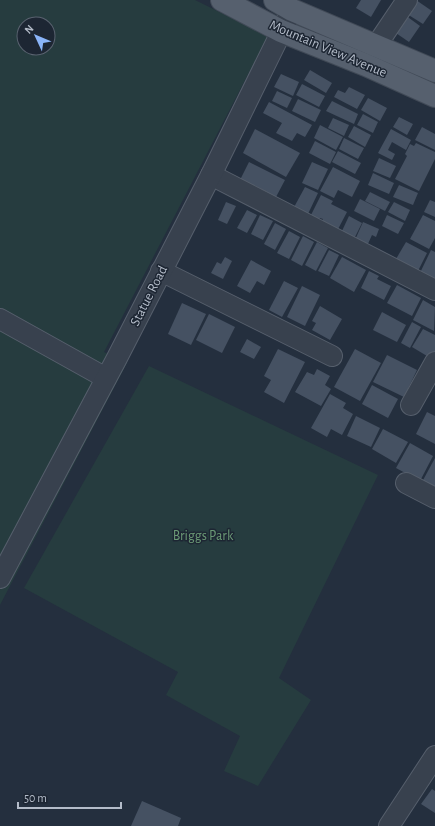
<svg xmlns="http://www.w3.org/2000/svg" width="435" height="826" font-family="'Alegreya Sans',sans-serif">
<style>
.green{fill:#263c3f;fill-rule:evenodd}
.building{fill:#455162}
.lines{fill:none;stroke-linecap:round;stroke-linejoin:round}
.minor-casing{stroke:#565f6c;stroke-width:22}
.major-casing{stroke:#414a57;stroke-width:24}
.minor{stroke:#38414e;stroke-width:20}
.major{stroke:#56606e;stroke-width:22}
.labels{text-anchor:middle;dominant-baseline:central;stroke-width:3;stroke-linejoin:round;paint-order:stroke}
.street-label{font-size:14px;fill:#b4bcc9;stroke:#1d2633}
.park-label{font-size:14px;fill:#6b9a76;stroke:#1d2633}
</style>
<rect width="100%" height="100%" fill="#242f3e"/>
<g class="green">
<path d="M0,0H195L268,36L104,352L127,363L0,605ZM24,24H48V48H24Z"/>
<path d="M149,366L378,475L279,678L311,700L258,786L224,771L240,736L166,695L178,672L24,588Z"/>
</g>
<g class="building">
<path d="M361,0H381L371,17L356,8Z"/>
<path d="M416,0L432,11L423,24L407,14Z"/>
<path d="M405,15L420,26L409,42L393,31Z"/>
<path d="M310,70L332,83L326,93L304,80Z"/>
<path d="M281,74L299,82L293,96L274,87Z"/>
<path d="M302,84L325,96L319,107L296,95Z"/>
<path d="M349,87L365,95L357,109L334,97L338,90L345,93Z"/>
<path d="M277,91L292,98L287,108L272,101Z"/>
<path d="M368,98L387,108L380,121L361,110Z"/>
<path d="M298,99L321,110L315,122L292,111Z"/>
<path d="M332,101L358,114L354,124L326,111Z"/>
<path d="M269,102L312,125L305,137L297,133L292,141L276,133L282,123L263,113Z"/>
<path d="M363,114L378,122L373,133L357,125Z"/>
<path d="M399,117L413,124L407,135L393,127Z"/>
<path d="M333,118L349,125L344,136L328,128Z"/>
<path d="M320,125L343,137L336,150L314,138Z"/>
<path d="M354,126L371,135L365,147L348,137Z"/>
<path d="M422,127L435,134V150L415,140Z"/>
<path d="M255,129L300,153L286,177L243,153Z"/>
<path d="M391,129L411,140L406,150L392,142L388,150L395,154L392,160L378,153Z"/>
<path d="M344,138L364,148L358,159L339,149Z"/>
<path d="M315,141L336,152L330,164L309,153Z"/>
<path d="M416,143L435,152V159L419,191L395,179L407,156L405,154L410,144L414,146Z"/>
<path d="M338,151L361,163L355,174L332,162Z"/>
<path d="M379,158L396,166L390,178L373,171Z"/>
<path d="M249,162L285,180L276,197L254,185L252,189L239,182Z"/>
<path d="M312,162L328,169L318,190L302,183Z"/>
<path d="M333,167L360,181L352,197L338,190L334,198L320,191Z"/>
<path d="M373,173L394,183L389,194L368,185Z"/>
<path d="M399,185L418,193L413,205L393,197Z"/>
<path d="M305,187L318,193L307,216L293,209Z"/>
<path d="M370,192L390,202L385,211L365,201Z"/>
<path d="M321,195L333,201L331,204L347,212L336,233L320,225L323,219L320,218L317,222L309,219Z"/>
<path d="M360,199L380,209L374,221L354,211Z"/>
<path d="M430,200L435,202V217L424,212Z"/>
<path d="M226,202L236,206L227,224L218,220Z"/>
<path d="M394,202L410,210L405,221L388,212Z"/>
<path d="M247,210L257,215L247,233L237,228Z"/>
<path d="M260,215L273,221L263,240L251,234Z"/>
<path d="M387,215L404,223L398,234L382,226Z"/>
<path d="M423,215L435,221V238L429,249L410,239Z"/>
<path d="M349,216L362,223L354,239L341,233Z"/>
<path d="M363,222L379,229L376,237L372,235L367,246L355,240Z"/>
<path d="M275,223L286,229L275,250L264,244Z"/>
<path d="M289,231L300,237L289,259L277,253Z"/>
<path d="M303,236L314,242L302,266L291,260Z"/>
<path d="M317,242L328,248L316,271L305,265Z"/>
<path d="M406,242L427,253L418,271L396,259Z"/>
<path d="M329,250L339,255L329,276L318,271Z"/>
<path d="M431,250L435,252V281L418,277Z"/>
<path d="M225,257L232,261L223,279L211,273L217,262L221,264Z"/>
<path d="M342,257L366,270L354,292L330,278Z"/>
<path d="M251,260L271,271L264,285L257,281L250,293L237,286Z"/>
<path d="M369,271L379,276L377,279L391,286L384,300L361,288Z"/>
<path d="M284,281L298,288L282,317L269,310Z"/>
<path d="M397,285L421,298L412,316L387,303Z"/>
<path d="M302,286L320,295L305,326L287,317Z"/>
<path d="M423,300L435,307L434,331L413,320Z"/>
<path d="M182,303L206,314L191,345L168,334Z"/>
<path d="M320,306L342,319L330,340L312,330L316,323L312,321Z"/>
<path d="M382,312L406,325L397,342L373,330Z"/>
<path d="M209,314L235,327L222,353L196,340Z"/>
<path d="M412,322L421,327L410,348L401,343Z"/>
<path d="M423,329L435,335V353L432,359L412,347Z"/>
<path d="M247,339L261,347L254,359L240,352Z"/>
<path d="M278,349L305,362L284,403L264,392L271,380L264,376Z"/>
<path d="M355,349L381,363L360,401L334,387Z"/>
<path d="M387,355L417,370L404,397L373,382Z"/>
<path d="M317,369L330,376L325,385L331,389L321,406L295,392L307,372L314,375Z"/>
<path d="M372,385L398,399L388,418L362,404Z"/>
<path d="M330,394L346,403L343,408L353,414L342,435L331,429L327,437L311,428Z"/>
<path d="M427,412L435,416V444L416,434Z"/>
<path d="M356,416L380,428L371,447L347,436Z"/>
<path d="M383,429L408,442L396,463L372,449Z"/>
<path d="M410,443L433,456L420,481L396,468Z"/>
<path d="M435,458V489L422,482Z"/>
<path d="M432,789L435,791V813L421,804Z"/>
<path d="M142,801L181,818L178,826H131Z"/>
</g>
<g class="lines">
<defs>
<g id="minor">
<path d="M376,46L407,0"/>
<path d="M211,175L435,290"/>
<path d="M161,271L332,356"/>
<path d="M0,319L106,378"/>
<path d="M411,405L435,362"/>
<path d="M406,483L435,498"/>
<path d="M0,578L117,358L211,175L292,10"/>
<path d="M389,826L435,756"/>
</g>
<g id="major">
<path d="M222,0L281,31L366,65L435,96"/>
<path d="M275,0L292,10L435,71"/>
</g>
</defs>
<use href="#minor" class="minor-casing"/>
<use href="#major" class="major-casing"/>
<use href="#minor" class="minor"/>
<use href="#major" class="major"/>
</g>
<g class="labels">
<g class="street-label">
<text transform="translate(328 49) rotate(23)">Mountain View Avenue</text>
<text transform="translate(149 296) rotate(-63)">Statue Road</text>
</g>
<g class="park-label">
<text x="203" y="536">Briggs Park</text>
</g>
</g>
<g transform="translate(36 36) rotate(314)"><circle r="19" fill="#1d2633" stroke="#59626f"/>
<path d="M0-3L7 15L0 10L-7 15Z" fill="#8ab4f8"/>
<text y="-6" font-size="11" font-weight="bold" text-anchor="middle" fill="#b4bcc9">N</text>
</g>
<path d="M18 802v6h103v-6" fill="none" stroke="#b4bcc9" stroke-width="2"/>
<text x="24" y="802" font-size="12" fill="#b4bcc9" stroke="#1d2633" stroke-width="3" paint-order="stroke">50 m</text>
</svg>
